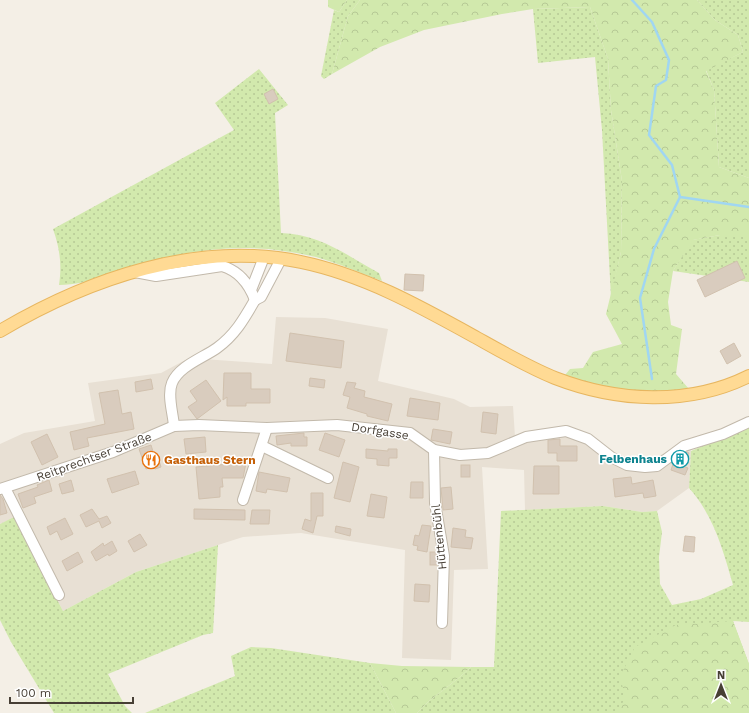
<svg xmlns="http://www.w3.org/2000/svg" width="749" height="713" font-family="'Work Sans',sans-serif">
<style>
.residential{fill:#e8e0d4}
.grass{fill:url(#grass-dots)}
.forest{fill:url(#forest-crowns)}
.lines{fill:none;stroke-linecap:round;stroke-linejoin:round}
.stream{stroke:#a0d6f2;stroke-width:2.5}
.building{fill:#d9ccbe;stroke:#d1c1ae}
.minor-casing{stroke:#c2b9ab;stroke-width:12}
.major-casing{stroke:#e7b660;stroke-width:14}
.minor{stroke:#fff;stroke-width:10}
.major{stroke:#ffda94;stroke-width:12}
.labels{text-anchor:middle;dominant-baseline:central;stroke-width:3;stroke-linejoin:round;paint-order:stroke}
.street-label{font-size:12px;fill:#473f35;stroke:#fff}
.culture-label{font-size:12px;font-weight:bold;fill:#0d838f;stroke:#fff;text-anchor:end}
.food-label{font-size:12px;font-weight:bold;fill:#c56008;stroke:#fff;text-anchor:start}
</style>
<defs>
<pattern id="grass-dots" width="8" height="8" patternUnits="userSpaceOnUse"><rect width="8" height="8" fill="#d2e9ad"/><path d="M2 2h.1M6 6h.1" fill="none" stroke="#b6c995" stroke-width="1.8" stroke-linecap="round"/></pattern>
<pattern id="forest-crowns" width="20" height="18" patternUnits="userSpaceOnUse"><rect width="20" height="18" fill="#d2e9ad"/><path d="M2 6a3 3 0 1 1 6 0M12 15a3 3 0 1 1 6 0" fill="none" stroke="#b6c995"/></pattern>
</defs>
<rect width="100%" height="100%" fill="#f4efe6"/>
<path class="residential" d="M276,317L325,318L388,329L378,381L454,399L470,407L513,406L515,437L539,429L570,427L589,436L618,455L649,461L684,443L691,451L689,488L657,511L642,512L603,506L525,510L524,470L482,467L488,569L454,570L451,660L402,658L405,550L301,533L243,537L218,545L136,572L63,611L14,518L0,524V444L24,433L95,421L88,383L161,373L189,358L272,364Z"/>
<g class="grass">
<path d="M347,0H360L348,16L332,74L324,79L321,76L334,10L339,12Z"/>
<path d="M697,0H749V178L719,167L714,90L706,70L743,52L738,35L715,20Z"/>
<path d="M590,7L608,59L611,110L622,181L621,252L611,297L602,130L595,57L538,63L533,9Z"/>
<path d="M259,69L288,105L275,113L281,233C320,234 346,255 379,273L382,281C360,273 338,263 316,257C256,243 209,246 150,262C120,269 90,285 59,285C62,265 60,249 53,229L234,130L215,103Z"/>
<path d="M720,235H749V282L673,271L692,240Z"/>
<path d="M749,426V622L733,621L749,664V713H417C433,695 454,684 471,667H494L501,511L603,506L642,512L657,511L662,532L659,557L660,584L672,605L701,599L733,585C723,550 714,516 689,488L691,451Z"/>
<path d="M14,517L63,611L136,572L218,545L213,633L203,635L108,674L125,706L132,713H54L11,642L0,620V524Z"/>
<path d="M251,647L271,648L370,663L396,713H145L235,676L231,656Z"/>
</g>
<g class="forest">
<path d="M328,0H347L339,12L328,7Z"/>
<path d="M360,0H697L715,20L738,35L743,52L706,71L714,90L719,167L749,178V235H720L693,240L673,271L668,302L671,325L682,329L676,374L689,389L653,394L584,383L565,375L570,369L583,368L593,352L622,344L606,314L621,252L622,181L611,110L608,59L590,7L533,9L502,14L424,30L380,47L332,74L348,16Z"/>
<path d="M733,621L749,664V713H619L625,696L620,677L635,647L676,625Z"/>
<path d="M370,663L402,666L471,667C454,684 433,695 417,713H396Z"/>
</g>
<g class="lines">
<g class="stream">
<path d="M632,0L652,22L669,60L666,80L656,86L649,135L672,165L680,197L654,249L640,298L652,379"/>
<path d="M680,197L749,207"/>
</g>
</g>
<g class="building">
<path d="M273,89L278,99L269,104L264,94Z"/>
<path d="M737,261L745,278L705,297L697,280Z"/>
<path d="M405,274L424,275L423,291L404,290Z"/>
<path d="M290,333L344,341L341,368L286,361Z"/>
<path d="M734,343L741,356L727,364L720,351Z"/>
<path d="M224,373H251V389H270V403H246V406H227V397L223,400Z"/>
<path d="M310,378L325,380L324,388L309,386Z"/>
<path d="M151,379L153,389L136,392L135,382Z"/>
<path d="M206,380L221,401L197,419L188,407L197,401L190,391Z"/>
<path d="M347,382L356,383L354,388L365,391L364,397L392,404L388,421L367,416V414L347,408L350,397L343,395Z"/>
<path d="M118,390L122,414L131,412L134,429L87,438L89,446L74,450L70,432L105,424L99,393Z"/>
<path d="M410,398L440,403L438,420L407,416Z"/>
<path d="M483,412L498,414L496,434L481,432Z"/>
<path d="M433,429L452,432L450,444L431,440Z"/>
<path d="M304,433V437H307V446H291V443L277,445L276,436Z"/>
<path d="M325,433L345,440L339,457L319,450Z"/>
<path d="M47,434L58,457L42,465L31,442Z"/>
<path d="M205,437L206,452L186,454L184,439Z"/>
<path d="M560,439V446H577V461H557V453H548V440Z"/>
<path d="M151,445L154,455L157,454L161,467L155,469L153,466L146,469L139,449Z"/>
<path d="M366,449L388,451V449H397V458H389V466L377,465V459L366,458Z"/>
<path d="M687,452L689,453L683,466L688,468L685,475L671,470L674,461Z"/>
<path d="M229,462L246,463L243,478H222L223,487H220V497L199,499L196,467L229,464Z"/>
<path d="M343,462L359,467L350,502L334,498Z"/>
<rect x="461" y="465" width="9" height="12"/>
<path d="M534,466H559V494H533Z"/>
<path d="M135,471L139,484L112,493L107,479Z"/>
<path d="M259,472L290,478L287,492L267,489L266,493L256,491Z"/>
<path d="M631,477L632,484L653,480L656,496L644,498L643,493L615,497L613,479Z"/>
<path d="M49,480L52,491L34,497L36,503L23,508L18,494L38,487L37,485Z"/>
<path d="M71,480L74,491L62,494L59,484Z"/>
<path d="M411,482H423V498H410Z"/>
<path d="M451,487L453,509L443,510L441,488Z"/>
<path d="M311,493H323V516H317L313,533L302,529L305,519L311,521Z"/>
<path d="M371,494L387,497L384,518L367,516Z"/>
<path d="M0,495L3,499L7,513L0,515Z"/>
<path d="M92,509L99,519L107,516L111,523L102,528L99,521L86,527L80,515Z"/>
<path d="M194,509L245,510V520L194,519Z"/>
<path d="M252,510H270L269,524H250Z"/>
<path d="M65,518L73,534L61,540L57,531L50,535L47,527Z"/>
<path d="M422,525L431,526L427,552L417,550L418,546L413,545L415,535L419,536Z"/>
<path d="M336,526L351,529L350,536L335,532Z"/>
<path d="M453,528L466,530L465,537L473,538L471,549L451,547Z"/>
<path d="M140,534L147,545L134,552L128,541Z"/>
<path d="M685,536L695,537L694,552L683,551Z"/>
<path d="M112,541L117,551L109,556L108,554L96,561L91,552L103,543L104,546Z"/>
<path d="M78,552L83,562L67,571L62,561Z"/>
<rect x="430" y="552" width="7" height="13"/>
<path d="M415,584L430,585L429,602L414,601Z"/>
</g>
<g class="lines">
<defs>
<g id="minor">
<path d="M135,272L156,276L222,266C239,271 249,284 255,300"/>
<path d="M251,290L264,257"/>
<path d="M255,300L261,297L281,259"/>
<path d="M174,426C173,413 167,395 172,383C179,366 203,358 217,348C235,335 244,319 255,300"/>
<path d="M262,446L328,478"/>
<path d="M434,450L435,503L444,556L442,623"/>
<path d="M5,488L59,595"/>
<path d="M0,489L113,452L174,426L199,425L267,428L337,425L410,433L434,450L460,455L488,453L526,437L566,431L588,439L611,457L627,465L645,467L657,466L684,446L723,434L749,422"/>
<path d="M243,500L267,428"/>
</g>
<path id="major" d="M0,331C88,279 198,240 301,262C364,275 421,307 477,338C502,352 528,367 555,378C617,402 689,406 749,376"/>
</defs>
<use href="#minor" class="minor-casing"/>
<use href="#major" class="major-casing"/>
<use href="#minor" class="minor"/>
<use href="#major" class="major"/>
</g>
<defs>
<symbol id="building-ring" viewBox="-11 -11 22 22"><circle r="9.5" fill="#fff" stroke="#0f9aa8" stroke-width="1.5"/><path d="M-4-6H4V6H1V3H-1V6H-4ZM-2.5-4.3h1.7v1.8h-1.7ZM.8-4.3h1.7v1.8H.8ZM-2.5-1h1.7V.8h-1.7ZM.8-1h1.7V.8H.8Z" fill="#0f9aa8"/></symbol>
<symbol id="restaurant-ring" viewBox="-11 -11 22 22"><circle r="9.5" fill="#fff" stroke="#e8710a" stroke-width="1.5"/><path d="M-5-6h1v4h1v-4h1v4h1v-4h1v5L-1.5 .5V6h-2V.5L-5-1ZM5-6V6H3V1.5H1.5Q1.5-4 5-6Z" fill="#e8710a"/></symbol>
</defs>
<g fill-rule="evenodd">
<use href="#building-ring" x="670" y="449" width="20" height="20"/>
<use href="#restaurant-ring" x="141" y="450" width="20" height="20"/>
</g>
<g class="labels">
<g class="street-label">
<text transform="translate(380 431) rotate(9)">Dorfgasse</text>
<text transform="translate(94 457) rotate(-20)">Reitprechtser Straße</text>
<text transform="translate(439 537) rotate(-96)">Hüttenbühl</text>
</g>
<g class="culture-label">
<text x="667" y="459">Felbenhaus</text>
</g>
<g class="food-label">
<text x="164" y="460">Gasthaus Stern</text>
</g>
</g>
<g transform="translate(721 685)" stroke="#ffffff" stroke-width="3" paint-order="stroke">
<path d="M0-3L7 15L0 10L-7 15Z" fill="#473f35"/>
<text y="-6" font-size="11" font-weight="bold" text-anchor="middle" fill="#473f35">N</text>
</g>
<path d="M10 697v6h123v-6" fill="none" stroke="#473f35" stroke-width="2"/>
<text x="16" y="697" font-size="12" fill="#473f35" stroke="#ffffff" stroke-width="3" paint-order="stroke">100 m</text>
</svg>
